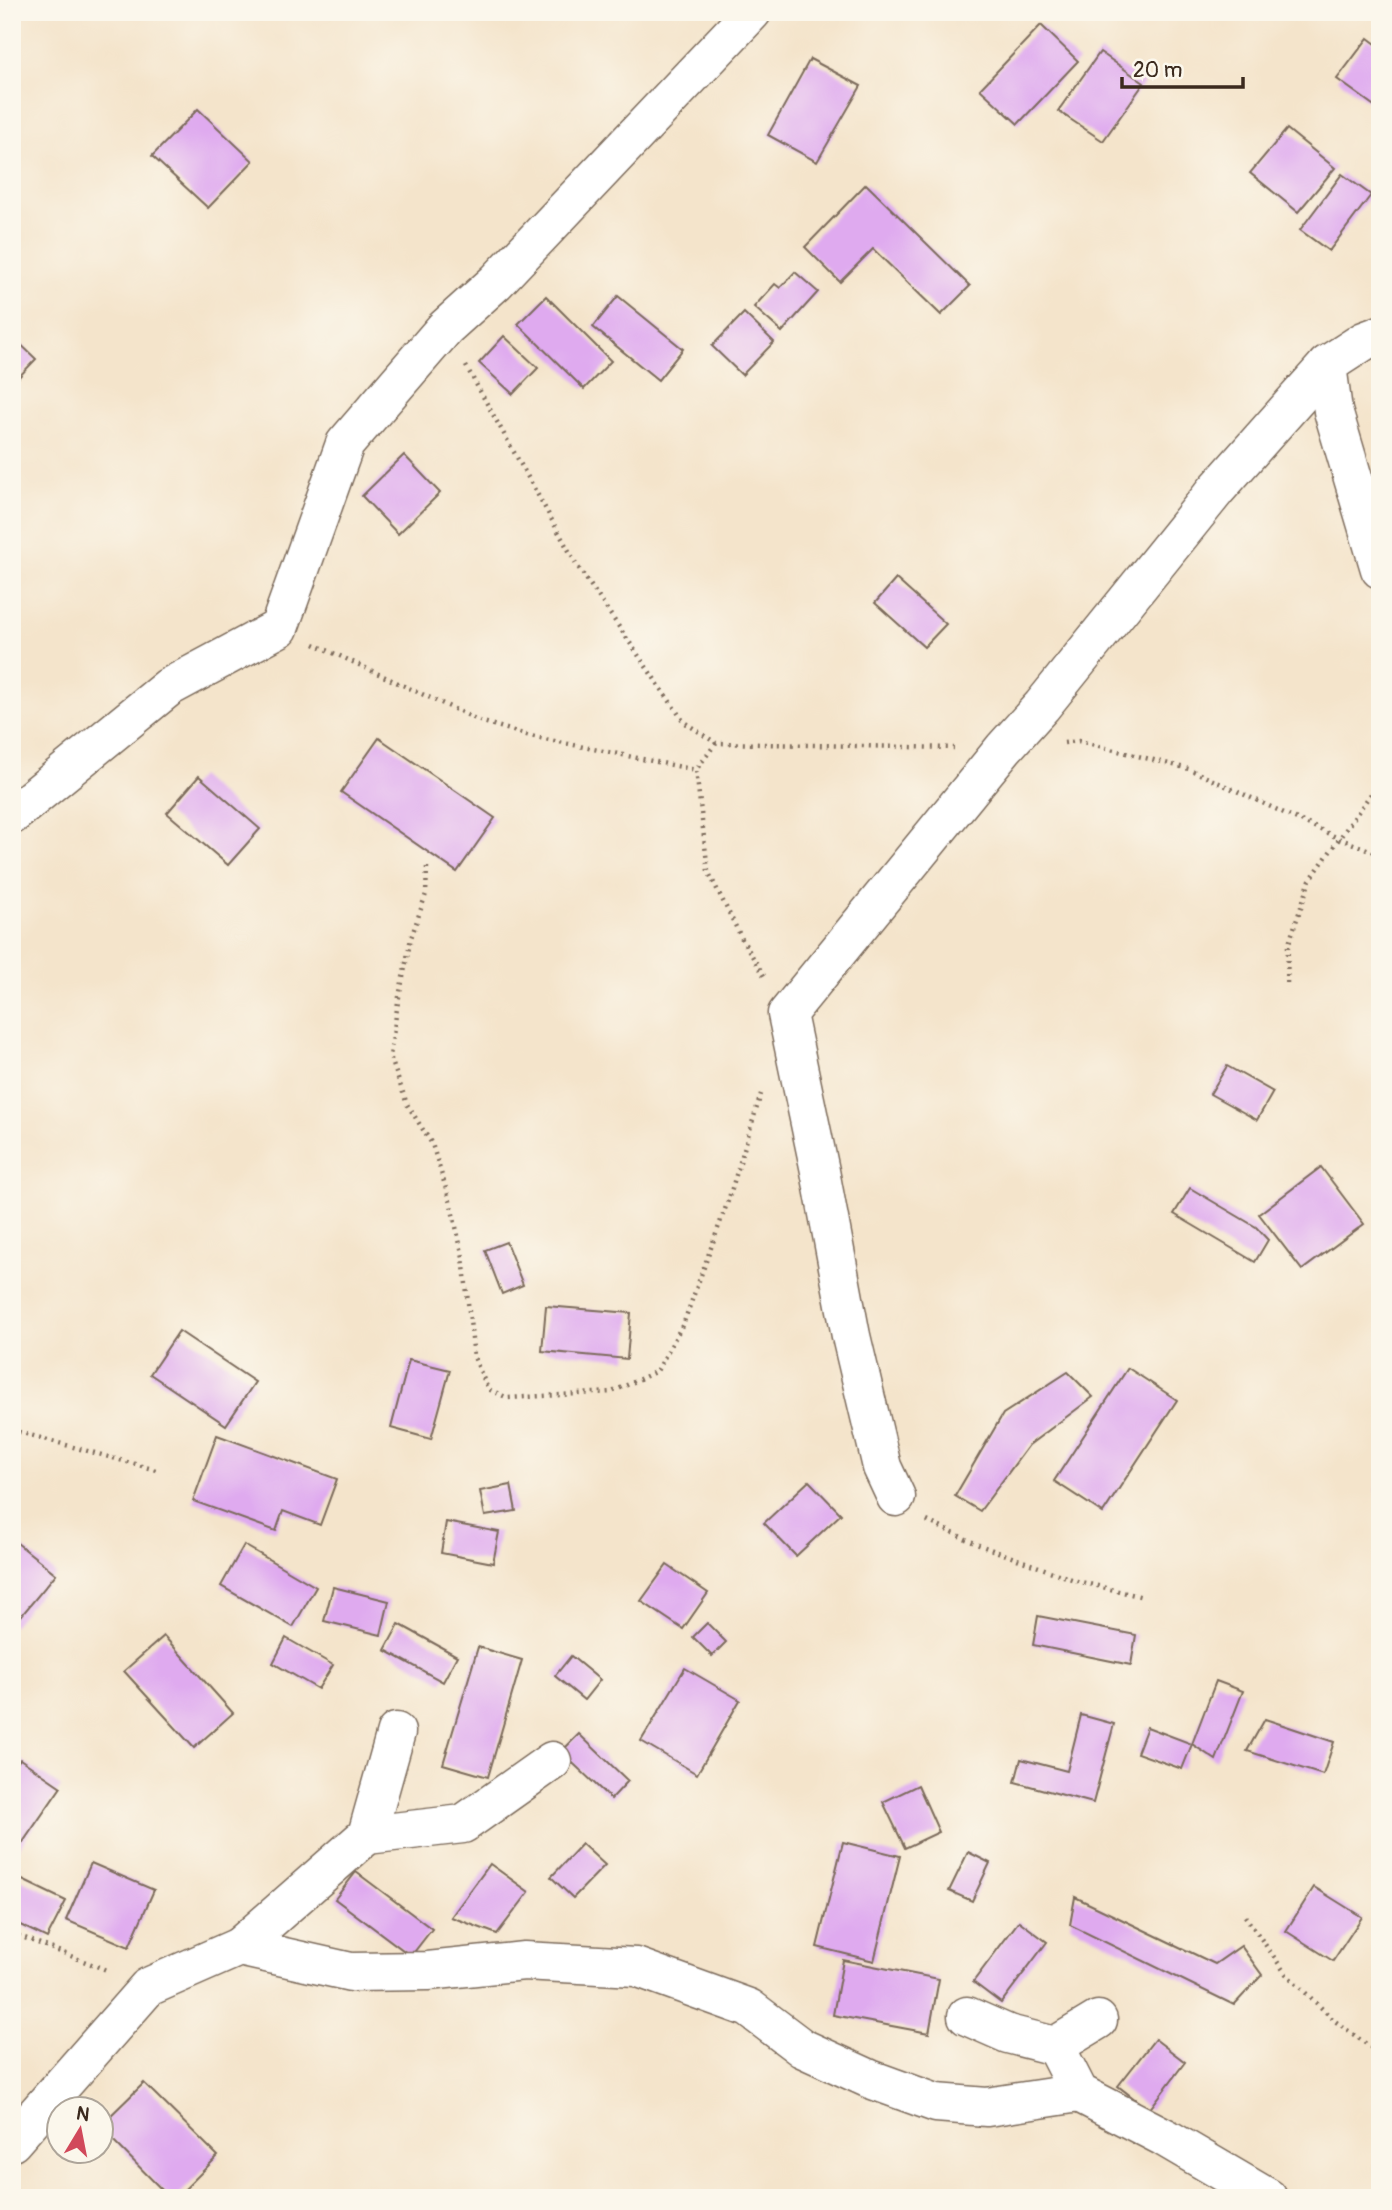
<svg xmlns="http://www.w3.org/2000/svg" width="1392" height="2210" font-family="Pangolin,sans-serif">
<style>
.building{fill:#dfaaef}
.lines{fill:none;stroke-linecap:round;stroke-linejoin:round}
.minor-casing{stroke:#7c6b5b;stroke-width:41}
.path{stroke:#7c6b5b;stroke-width:4.5;stroke-dasharray:2 5;stroke-linecap:butt}
.minor{stroke:#fff;stroke-width:38}
</style>
<rect width="100%" height="100%" fill="#fbf7ec"/>
<filter id="ink" filterUnits="userSpaceOnUse"><feTurbulence type="fractalNoise" baseFrequency=".0143" numOctaves="2"/><feDisplacementMap in="SourceGraphic" scale="14" xChannelSelector="R" yChannelSelector="G"/><feConvolveMatrix kernelMatrix="1 2 1 2 8 2 1 2 1" color-interpolation-filters="sRGB"/></filter>
<filter id="wash" filterUnits="userSpaceOnUse"><feTurbulence type="fractalNoise" baseFrequency=".00686" numOctaves="4" result="noise"/><feDisplacementMap in="SourceGraphic" scale="28" xChannelSelector="R" yChannelSelector="G"/><feGaussianBlur stdDeviation="1.57" result="paint"/><feColorMatrix in="noise" values="0 0 0 0 0 0 0 0 0 0 0 0 0 0 0 0 0 1.4 0 .05"/><feComposite in="paint" operator="in"/></filter>
<g filter="url(#wash)">
<rect width="100%" height="100%" fill="#f4e4cb"/>
<g id="blocks">
<g class="building">
<path d="M1041,25L1078,61L1018,124L980,89Z"/>
<path d="M1368,38L1380,47V110L1337,79Z"/>
<path d="M1100,52L1144,83L1103,141L1058,111Z"/>
<path d="M810,59L861,86L817,162L768,135Z"/>
<path d="M198,109L253,161L208,208L152,156Z"/>
<path d="M1287,129L1335,168L1298,212L1250,173Z"/>
<path d="M1342,174L1371,195L1329,251L1300,230Z"/>
<path d="M866,184L970,286L941,315L873,249L840,282L805,247Z"/>
<path d="M795,272L818,292L782,332L754,307L775,284L780,288Z"/>
<path d="M546,296L611,361L584,389L518,324Z"/>
<path d="M618,296L683,349L658,380L593,327Z"/>
<path d="M744,313L774,342L742,375L712,346Z"/>
<path d="M12,336L36,359L12,384Z"/>
<path d="M504,336L538,368L513,394L479,363Z"/>
<path d="M404,455L440,493L398,534L362,496Z"/>
<path d="M896,579L946,624L924,647L875,603Z"/>
<path d="M379,738L495,818L457,872L341,792Z"/>
<path d="M199,776L260,829L228,865L167,813Z"/>
<path d="M1227,1066L1273,1092L1257,1120L1210,1094Z"/>
<path d="M1321,1167L1364,1224L1302,1270L1259,1214Z"/>
<path d="M1190,1188L1256,1227L1268,1240L1255,1262L1174,1214Z"/>
<path d="M506,1242L523,1285L502,1294L485,1250Z"/>
<path d="M546,1306L631,1313L627,1359L542,1351Z"/>
<path d="M179,1331L255,1382L226,1425L150,1374Z"/>
<path d="M409,1360L450,1370L431,1439L391,1428Z"/>
<path d="M1128,1368L1177,1400L1103,1513L1054,1481Z"/>
<path d="M1068,1372L1093,1397L1029,1445L980,1511L955,1496L1003,1414Z"/>
<path d="M217,1435L337,1479L320,1525L283,1511L276,1531L193,1501Z"/>
<path d="M1379,1474L1380,1475V1493L1375,1492Z"/>
<path d="M809,1481L841,1514L796,1556L764,1523Z"/>
<path d="M511,1485L516,1511L485,1516L480,1491Z"/>
<path d="M446,1522L499,1532L493,1563L441,1553Z"/>
<path d="M12,1539L56,1574L12,1627Z"/>
<path d="M244,1545L316,1587L293,1627L221,1586Z"/>
<path d="M667,1565L708,1593L683,1629L641,1601Z"/>
<path d="M333,1587L389,1601L381,1635L324,1621Z"/>
<path d="M1038,1616L1136,1635L1131,1665L1033,1645Z"/>
<path d="M707,1623L726,1642L712,1656L693,1637Z"/>
<path d="M399,1624L457,1656L443,1682L385,1650Z"/>
<path d="M164,1636L233,1713L194,1748L124,1671Z"/>
<path d="M286,1638L333,1665L318,1689L273,1663Z"/>
<path d="M478,1647L522,1660L488,1777L443,1764Z"/>
<path d="M571,1656L600,1680L584,1700L555,1676Z"/>
<path d="M685,1668L740,1700L697,1774L641,1741Z"/>
<path d="M1216,1681L1243,1691L1216,1760L1192,1744Z"/>
<path d="M1081,1715L1114,1724L1093,1803L1015,1782L1021,1759L1067,1771Z"/>
<path d="M1265,1719L1334,1742L1323,1775L1247,1751Z"/>
<path d="M1147,1727L1192,1744L1182,1769L1137,1753Z"/>
<path d="M579,1734L628,1781L611,1799L561,1752Z"/>
<path d="M20,1759L61,1787L12,1858V1770Z"/>
<path d="M918,1785L939,1832L905,1848L883,1802Z"/>
<path d="M843,1842L900,1856L874,1961L817,1947Z"/>
<path d="M582,1844L605,1865L573,1898L551,1877Z"/>
<path d="M968,1852L990,1863L972,1901L949,1891Z"/>
<path d="M91,1863L154,1890L129,1947L66,1920Z"/>
<path d="M490,1864L529,1892L497,1934L451,1917Z"/>
<path d="M356,1872L432,1929L411,1956L335,1899Z"/>
<path d="M12,1875L66,1901L47,1938L12,1921Z"/>
<path d="M1314,1887L1362,1917L1333,1961L1286,1931Z"/>
<path d="M1075,1897L1215,1964L1241,1946L1262,1975L1234,2005L1070,1925Z"/>
<path d="M1019,1921L1047,1942L1001,2003L973,1982Z"/>
<path d="M843,1960L939,1979L929,2033L833,2015Z"/>
<path d="M1155,2039L1185,2062L1149,2110L1118,2086Z"/>
<path d="M144,2083L218,2156L176,2198H170L102,2129V2124Z"/>
</g>
</g>
</g>
<g filter="url(#ink)">
<use href="#blocks" fill-opacity="0" stroke="#7c6b5b" stroke-width="2"/>
<g class="lines">
<defs>
<g id="minor">
<path d="M1380,335L1364,341L1327,365L1333,411L1380,569"/>
<path d="M12,815L169,687L279,628L345,444L445,328L496,282L752,12"/>
<path d="M896,1497L882,1467L851,1336L820,1171L787,1014L1004,748L1042,706L1216,490L1327,365"/>
<path d="M367,1835L463,1824L552,1761"/>
<path d="M239,1947L367,1835L396,1732"/>
<path d="M967,2016L1008,2034L1055,2046L1098,2020"/>
<path d="M1055,2046L1079,2093L1164,2137L1268,2198"/>
<path d="M12,2142L148,1987L239,1947L351,1972L428,1971L524,1961L636,1967L749,2008L802,2048L870,2079L936,2103L987,2107L1079,2093"/>
</g>
</defs>
<use href="#minor" class="minor-casing"/>
<g class="path">
<path d="M466,366L578,567L684,722L716,743L954,748"/>
<path d="M314,644L480,721L530,736L696,770"/>
<path d="M716,743L696,770L708,871L742,939L766,979"/>
<path d="M1064,743L1079,741L1189,769L1338,838L1380,854"/>
<path d="M427,867L426,894L411,938L398,1002L390,1056L407,1104L432,1144L450,1201L463,1257L474,1357L488,1389L508,1398L612,1392L657,1371L684,1322L728,1201L761,1094"/>
<path d="M1287,983L1288,946L1310,880L1380,781"/>
<path d="M12,1430L156,1470"/>
<path d="M927,1521L979,1545L1077,1581L1143,1597"/>
<path d="M1245,1916L1286,1974L1335,2021L1380,2054"/>
<path d="M12,1933L109,1971"/>
</g>
<use href="#minor" class="minor"/>
</g>
</g>
<rect width="1392" height="2210" fill="none" stroke="#fbf7ec" stroke-width="42"/>
<g transform="translate(80 2130) rotate(10)"><circle r="33" fill="#fbf7ec" stroke="#aea59a" stroke-width="2"/>
<path d="M0-5L12 26L0 18L-12 26Z" fill="#d1495b"/>
<text y="-10" font-size="19" font-weight="bold" text-anchor="middle" fill="#3b2a1e">N</text>
</g>
<path d="M1122 77v10h121v-10" fill="none" stroke="#3b2a1e" stroke-width="3.5"/>
<text x="1133" y="77" font-size="21" fill="#3b2a1e" stroke="#fbf7ec" stroke-width="5" paint-order="stroke">20 m</text>
</svg>
